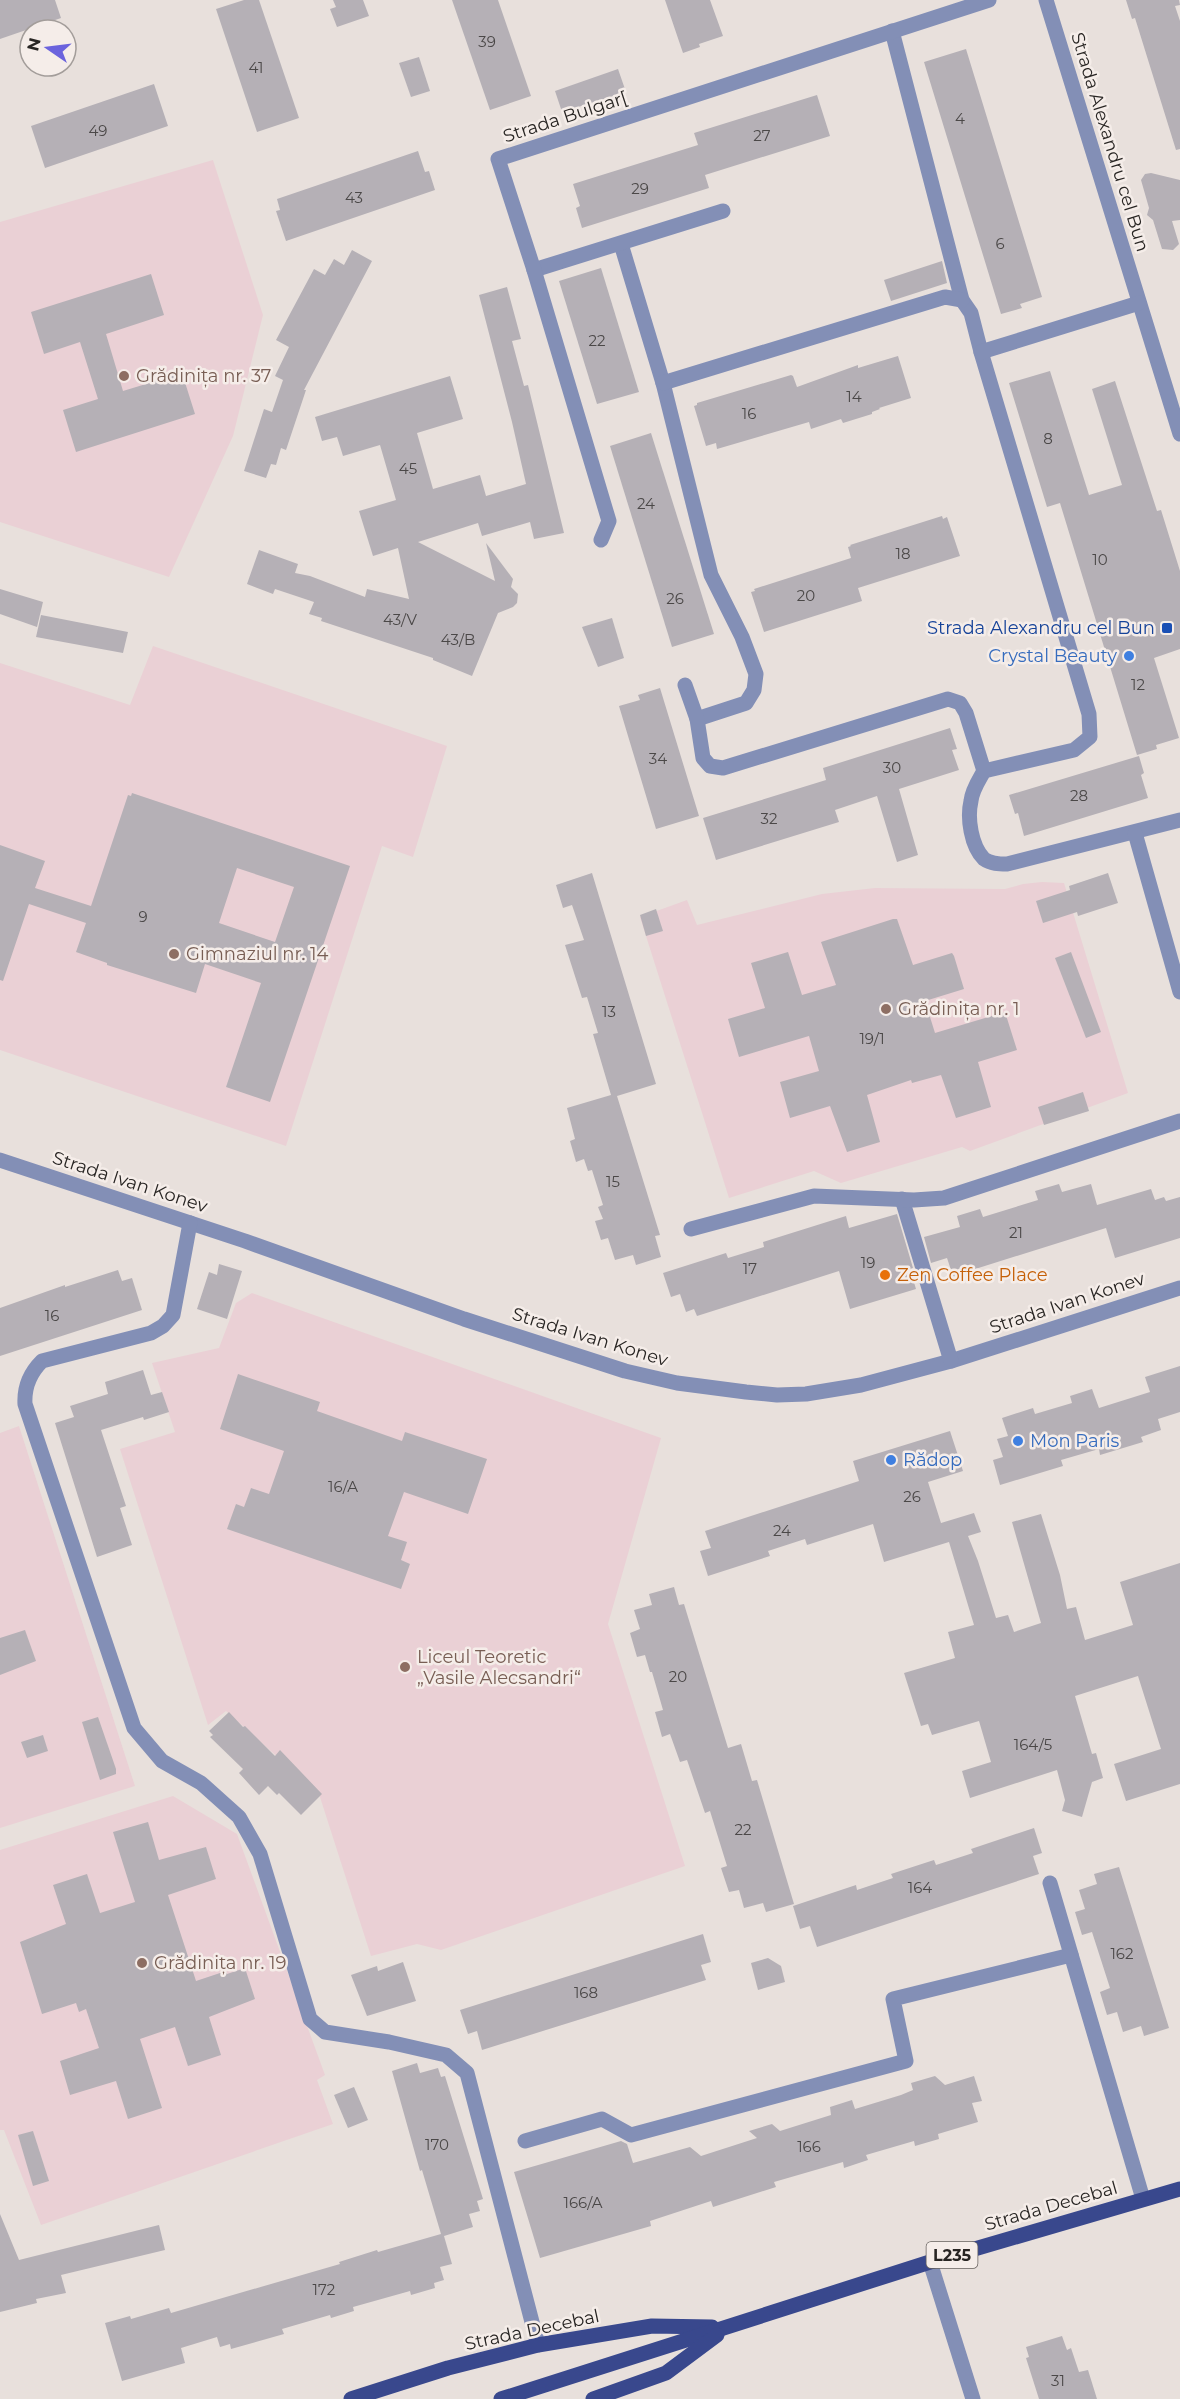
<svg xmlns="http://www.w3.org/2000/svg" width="1180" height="2399" font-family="Montserrat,sans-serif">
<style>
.education{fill:#ead0d5}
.building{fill:#b5b0b6;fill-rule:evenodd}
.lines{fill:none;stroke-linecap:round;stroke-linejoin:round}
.street{stroke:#838fb6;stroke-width:15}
.primary{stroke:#39488d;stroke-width:15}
.education-dot{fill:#8d6e63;stroke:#f5ede9;stroke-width:2}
.transit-dot{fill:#1a4fb4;stroke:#f5ede9;stroke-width:2}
.shop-dot{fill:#3f7fe0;stroke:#f5ede9;stroke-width:2}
.food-dot{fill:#e8710a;stroke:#f5ede9;stroke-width:2}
.labels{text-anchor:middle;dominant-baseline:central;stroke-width:5;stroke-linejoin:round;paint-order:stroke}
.number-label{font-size:15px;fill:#4b4848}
.shield{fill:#f5ede9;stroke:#66615e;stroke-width:1.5}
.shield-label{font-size:16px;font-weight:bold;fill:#282523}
.street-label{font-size:18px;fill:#282523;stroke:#f5ede9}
.education-label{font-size:18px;fill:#785e54;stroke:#f5ede9;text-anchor:start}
.transit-label{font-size:18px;fill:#164399;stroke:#f5ede9;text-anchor:end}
.shop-label{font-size:18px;fill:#366cbe;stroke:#f5ede9;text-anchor:start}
.food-label{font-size:18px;fill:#c56008;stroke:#f5ede9;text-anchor:start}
</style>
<rect width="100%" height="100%" fill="#e8e0dc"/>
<g class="education">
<path d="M213,160L263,315L233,436L169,577L0,522V222Z"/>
<path d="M153,646L447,746L413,857L382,846L286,1146L0,1050V663L130,705Z"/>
<path d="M1042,882L1064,883L1128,1093L970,1151L962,1147L841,1183L814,1171L729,1198L640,917L687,900L697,925L822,894L875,888L1005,889L1023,884Z"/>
<path d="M252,1293L661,1438L608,1624L685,1866L441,1950L417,1944L371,1956L319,1794L226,1711L208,1725L120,1449L175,1432L152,1363L219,1348L236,1303Z"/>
<path d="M19,1426L135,1786L0,1828V1433Z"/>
<path d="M173,1796L237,1834L325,2075L317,2080L333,2124L41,2225L4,2130H0V1850Z"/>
</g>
<g class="building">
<path d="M0,0H55L61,18L0,39Z"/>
<path d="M244,0H259L299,118L257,132L216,9Z"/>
<path d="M333,0H363L369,16L337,27L330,9L336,7Z"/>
<path d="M452,0H498L531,96L490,110Z"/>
<path d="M665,0H710L723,36L699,44L700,47L683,53Z"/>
<path d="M1126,0H1179L1180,5L1175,6L1180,21V149L1176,150L1135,18L1132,19Z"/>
<path d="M966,49L1042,297L1020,304L1022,308L1001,314L924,62Z"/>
<path d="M419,57L430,91L411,97L399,63Z"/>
<path d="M618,69L626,92L562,112L555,91Z"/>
<path d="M154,84L168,126L45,168L31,126Z"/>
<path d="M817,95L830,136L705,175L709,188L582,228L576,208L580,206L573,184L698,145L694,133Z"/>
<path d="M418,151L425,172L429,171L435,190L286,241L276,211L280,210L277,199Z"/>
<path d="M1151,173L1180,180V220L1172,221L1179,244L1173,250L1162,249L1153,220L1147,215L1149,208L1141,180L1145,174Z"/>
<path d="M352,250L372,261L304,390H306L286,450L281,448L276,465L271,464L266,478L244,471L264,409L272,412L283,380L275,376L289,347L276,340L314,269L325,275L334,259L344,265Z"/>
<path d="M942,261L947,283L891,301L884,280Z"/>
<path d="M601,268L639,392L597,404L559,281Z"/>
<path d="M151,274L164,315L106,334L123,391L182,373L195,414L76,452L63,410L98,399L80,342L44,354L31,312Z"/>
<path d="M507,287L521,339L512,341L524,386L528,385L564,533L534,539L530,522L482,536L478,523L418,542L495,581L486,543L513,579L511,587L518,594L517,603L513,607L498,613L472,676L433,660V658L321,621L322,618L309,614L314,602L275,589L273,594L247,584L259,550L298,564L295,573L310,576L365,597L367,589L409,599L398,548L373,556L359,511L396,500L380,445L343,456L337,437L322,441L315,417L450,376L463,419L417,433L433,489L480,475L486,496L526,484L512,422L479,295Z"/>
<path d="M898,356L911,398L879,408L880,409L872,412V414L843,423L841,419L811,429L809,422L717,449L716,443L706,446L694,406L697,405V403L791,375L793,376L797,387L858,365V368Z"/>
<path d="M1050,371L1089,495L1122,485L1092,389L1115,381L1157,511L1161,510L1180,571V649L1154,658L1179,738L1156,745L1157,749L1137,755L1060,503L1047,507L1009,383Z"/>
<path d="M651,433L714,634L672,647L610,446Z"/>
<path d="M942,516L943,519L947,517L960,556L858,588L862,601L764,632L751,592L755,591L754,589L851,558L848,547L851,546L850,545Z"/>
<path d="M0,589L43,602L37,627L0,614Z"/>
<path d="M41,615L128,632L123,653L36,637Z"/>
<path d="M612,618L624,658L598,667L582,627Z"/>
<path d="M660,688L699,816L656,829L619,706L640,700L638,695Z"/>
<path d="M950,728L957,749L952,750L959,770L899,789L918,855L897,862L877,796L835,810L839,822L716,860L703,818L826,780L823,768Z"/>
<path d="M1139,756L1144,773L1141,775L1148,798L1024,836L1018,813L1015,814L1009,795Z"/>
<path d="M132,793L350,866L270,1102L226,1087L261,983L205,964L196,993L107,965V963L76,952L86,923L29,904L3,981L0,980V845L45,861L35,888L91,906L128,795L131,796ZM237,868L294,887L275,942L219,923Z"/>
<path d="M592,873L656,1084L617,1096L660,1235L655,1236L661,1257L636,1265L633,1255L615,1260L608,1238L601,1240L595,1221L603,1219L598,1207L603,1205L592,1170L588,1171L584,1159L576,1162L570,1141L575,1139L567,1108L611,1095L593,1034L598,1033L587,997L582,998L565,945L584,940L572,905L563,908L556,885Z"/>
<path d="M1108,873L1118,903L1078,916L1077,912L1043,923L1036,901L1070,890L1069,886Z"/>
<path d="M656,909L663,931L646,936L640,915Z"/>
<path d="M893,919H897L913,965L952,953L954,956L964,989L925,1001L935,1033L1005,1012L1017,1050L978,1062L991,1107L956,1118L941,1075L912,1083L911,1080L867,1095L880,1142L847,1152L830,1106L790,1118L780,1082L819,1071L809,1036L739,1057L728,1019L765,1008L751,963L788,952L802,995L836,985L821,942Z"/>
<path d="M1071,952L1101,1032L1086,1038L1055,958Z"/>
<path d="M1083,1092L1089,1111L1044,1125L1038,1107Z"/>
<path d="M1059,1184L1062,1192L1091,1184L1097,1205L1151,1189L1155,1200L1164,1197L1166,1201L1180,1197V1238L1115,1258L1106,1228L953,1276L947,1258L931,1263L924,1237L960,1227L957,1216L980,1209L983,1217L1038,1200L1035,1191Z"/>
<path d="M897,1214L913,1268L910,1269L916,1289L850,1309L839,1271L697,1316L694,1309L686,1312L680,1294L671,1297L663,1273L726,1253L728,1258L764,1247L763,1242L846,1216L849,1228Z"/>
<path d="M219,1264L242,1271L227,1319L197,1309L209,1272L217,1275Z"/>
<path d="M118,1270L122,1281L132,1278L142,1310L0,1356V1308L65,1285V1287Z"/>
<path d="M1180,1366V1412L1158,1419L1161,1430L1141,1437L1143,1442L1100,1455L1099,1449L1061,1460L1063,1466L1000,1485L993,1460L1003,1457L997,1439L1008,1436L1002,1418L1033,1408L1035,1414L1072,1403L1070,1396L1092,1389L1099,1408L1150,1392L1145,1377Z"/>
<path d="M143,1370L151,1395L162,1392L169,1412L144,1420L143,1417L101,1430L126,1506L120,1508L132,1545L97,1557L55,1423L74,1417L70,1406L108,1394L105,1382Z"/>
<path d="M238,1374L320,1402L317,1411L402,1441L405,1432L487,1459L468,1514L404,1492L388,1536L407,1542L401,1560L410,1564L401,1589L227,1529L236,1504L244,1507L251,1488L269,1494L284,1451L220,1429Z"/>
<path d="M950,1431L963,1471L928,1482L941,1523L974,1513L981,1532L968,1536L978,1561L996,1618L1008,1615L1014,1632L1041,1623L1012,1522L1041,1514L1060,1575L1067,1609L1076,1607L1085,1640L1133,1625L1120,1582L1180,1563V1784L1126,1801L1114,1764L1161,1749L1138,1676L1075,1696L1092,1754L1096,1753L1103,1778L1092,1782L1082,1817L1062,1811L1065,1800L1057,1770L970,1798L962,1771L991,1762L979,1721L932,1735L928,1724L921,1726L904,1673L955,1658L948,1632L974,1625L949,1542L884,1562L873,1524L807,1545L805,1539L768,1551L770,1556L708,1576L700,1551L711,1548L705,1531L859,1481L853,1461Z"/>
<path d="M674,1587L679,1605L684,1604L728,1748L741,1744L752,1781L757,1780L794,1904L766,1912L763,1903L744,1908L739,1890L729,1892L721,1868L727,1866L710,1811L705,1813L687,1760L680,1762L670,1734L662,1737L655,1712L663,1710L652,1672H650L645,1655L637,1657L630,1633L640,1629L634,1610L652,1605L649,1594Z"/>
<path d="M25,1630L36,1661L0,1675V1638Z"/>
<path d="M229,1712L243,1727L245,1726L275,1756L280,1750L322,1794L301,1815L279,1793L277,1795L268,1786L259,1795L239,1773L243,1769L210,1737L213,1735L209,1731Z"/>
<path d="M98,1717L116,1769V1774L100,1780L82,1722Z"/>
<path d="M43,1735L48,1751L27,1758L21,1742Z"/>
<path d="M148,1822L159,1860L206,1847L215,1876L216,1879L168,1895L196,1981L226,1971L227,1974L245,1968L255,1999L209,2017L221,2055L188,2066L175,2027L140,2039L162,2108L128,2119L116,2081L70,2095L60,2061L99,2048L86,2009L79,2012L76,2003L42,2014L20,1942L66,1924L53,1885L87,1874L100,1913L135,1902L113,1832Z"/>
<path d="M1034,1828L1042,1853L1033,1856L1039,1874L817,1947L810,1926L800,1929L793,1906L856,1885L857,1890L893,1878L891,1874L934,1860L936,1865L973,1853L971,1849Z"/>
<path d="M1119,1867L1169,2028L1144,2036L1141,2026L1123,2032L1117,2012L1107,2015L1100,1992L1110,1988L1092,1932L1082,1935L1075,1912L1085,1909L1079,1890L1097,1884L1094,1874Z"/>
<path d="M703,1934L711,1962L701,1965L706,1980L482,2050L477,2031L468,2034L460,2010Z"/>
<path d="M768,1958L781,1966L785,1982L758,1990L751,1963Z"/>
<path d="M403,1962L416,2001L367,2016L351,1975L377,1966L378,1971Z"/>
<path d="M417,2063L420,2073L438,2068L441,2077L445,2076L483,2199L477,2201L480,2211L469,2214L473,2227L444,2236L452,2264L440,2267L444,2280L434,2283L435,2288L411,2295L410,2291L353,2307L354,2311L331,2318L330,2315L282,2329L284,2334L231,2349L230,2344L220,2347L217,2337L181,2348L185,2363L122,2381L105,2323L130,2316L131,2319L169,2308L171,2313L340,2264L339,2262L377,2250L378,2252L441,2234L422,2170L420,2171L392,2071Z"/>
<path d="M935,2076L945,2085L974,2076L982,2101L972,2103L978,2122L938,2134L939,2139L915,2146L914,2141L866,2155L868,2160L844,2168L843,2162L774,2182L776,2187L713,2207L711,2201L650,2221L651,2226L540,2258L514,2172L621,2141L627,2144L633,2163L690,2147L701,2156L757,2138L749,2131L772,2124L780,2131L831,2115L830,2107L852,2100L855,2109L901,2095L913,2090L911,2083Z"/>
<path d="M354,2087L368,2120L348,2128L334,2095Z"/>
<path d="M33,2131L49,2181L33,2186L18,2135Z"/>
<path d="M0,2214L19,2260L159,2225L165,2250L61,2275L66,2293L36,2299L37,2303L0,2312Z"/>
<path d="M1062,2336L1067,2350L1071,2348L1079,2372L1088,2370L1097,2399H1039L1026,2358L1029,2357L1026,2347Z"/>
</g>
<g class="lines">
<g class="street">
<path d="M1046,0L1180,434"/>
<path d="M892,31L962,300L971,313L981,352L1089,714L1090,737L1074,750L984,771C979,780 972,790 971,801C967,818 971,846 984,859C991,864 999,864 1007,864L1180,820"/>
<path d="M621,244L663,383L711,575L742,637L756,674L754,690L746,703L697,719"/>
<path d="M534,270L723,211"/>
<path d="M981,352L1139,303"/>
<path d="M663,383L945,297L962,300"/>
<path d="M601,540L609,521L534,270L498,159L989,0"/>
<path d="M685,685L697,719L703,758L710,766L723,768L948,699L960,703L966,713L984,771"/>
<path d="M1135,833L1180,992"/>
<path d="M0,1160L245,1241L464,1319L625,1371L677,1383L746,1392L777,1395L806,1394L861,1385L951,1361L1180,1288"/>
<path d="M902,1199L951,1361"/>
<path d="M190,1223L173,1315L163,1326L151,1333L42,1361C30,1373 24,1387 25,1404L134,1728L162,1761L201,1783L239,1817L260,1854L310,2019L325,2032L389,2042L446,2055L467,2073L538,2345"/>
<path d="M691,1229L814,1196L914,1200L944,1198L1180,1121"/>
<path d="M1050,1883L1143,2199"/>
<path d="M525,2141L602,2119L631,2135L906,2061L893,1999L1071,1955"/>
<path d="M930,2262L973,2399"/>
</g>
<g class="primary">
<path d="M351,2399L448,2368L538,2345L652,2326L712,2327"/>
<path d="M501,2399L930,2262L1180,2189"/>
<path d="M593,2399L666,2373L717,2335"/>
</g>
</g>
<g class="education-dot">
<circle cx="124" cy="376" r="6"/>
<circle cx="174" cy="954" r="6"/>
<circle cx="886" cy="1009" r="6"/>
<circle cx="405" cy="1667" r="6"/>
<circle cx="142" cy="1963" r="6"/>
</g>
<rect class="transit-dot" x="1161" y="622" width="12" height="12" rx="3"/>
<g class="shop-dot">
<circle cx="1129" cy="656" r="6"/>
<circle cx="1018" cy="1441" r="6"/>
<circle cx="891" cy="1460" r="6"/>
</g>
<circle class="food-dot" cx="885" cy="1275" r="6"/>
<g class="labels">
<g class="number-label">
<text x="487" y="41">39</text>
<text x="256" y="67">41</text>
<text x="960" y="118">4</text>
<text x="98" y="130">49</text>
<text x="762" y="135">27</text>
<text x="640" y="188">29</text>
<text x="354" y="197">43</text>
<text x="1000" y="243">6</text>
<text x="597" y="340">22</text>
<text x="854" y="396">14</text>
<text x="749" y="413">16</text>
<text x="1048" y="438">8</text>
<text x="408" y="468">45</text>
<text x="646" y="503">24</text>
<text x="903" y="553">18</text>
<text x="1100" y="559">10</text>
<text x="806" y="595">20</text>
<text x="675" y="598">26</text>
<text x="400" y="619">43/V</text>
<text x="458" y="639">43/B</text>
<text x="1138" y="684">12</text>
<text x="658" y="758">34</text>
<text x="892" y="767">30</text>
<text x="1079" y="795">28</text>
<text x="769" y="818">32</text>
<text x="143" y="916">9</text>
<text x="609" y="1011">13</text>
<text x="872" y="1038">19/1</text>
<text x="613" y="1181">15</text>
<text x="1016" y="1232">21</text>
<text x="868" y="1262">19</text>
<text x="750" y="1268">17</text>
<text x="52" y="1315">16</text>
<text x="343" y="1486">16/A</text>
<text x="912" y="1496">26</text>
<text x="782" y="1530">24</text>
<text x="678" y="1676">20</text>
<text x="1033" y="1744">164/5</text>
<text x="743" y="1829">22</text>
<text x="920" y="1887">164</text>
<text x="1122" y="1953">162</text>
<text x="586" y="1992">168</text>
<text x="437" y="2144">170</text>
<text x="809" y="2146">166</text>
<text x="583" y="2202">166/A</text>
<text x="324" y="2289">172</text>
<text x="1058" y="2380">31</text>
</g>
<rect class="shield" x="926.5" y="2242" width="51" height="26" rx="4.5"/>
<g class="shield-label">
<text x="952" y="2255">L235</text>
</g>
<g class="street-label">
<text transform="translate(565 117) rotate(-18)">Strada Bulgar[</text>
<text transform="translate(1110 142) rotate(73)">Strada Alexandru cel Bun</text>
<text transform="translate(130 1182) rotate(18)">Strada Ivan Konev</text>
<text transform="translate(1067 1303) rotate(-18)">Strada Ivan Konev</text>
<text transform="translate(590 1337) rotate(17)">Strada Ivan Konev</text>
<text transform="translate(1051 2206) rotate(-16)">Strada Decebal</text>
<text transform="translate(532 2330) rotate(-12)">Strada Decebal</text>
</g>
<g class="education-label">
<text x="136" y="376">Grădinița nr. 37</text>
<text x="186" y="954">Gimnaziul nr. 14</text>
<text x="898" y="1009">Grădinița nr. 1</text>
<text x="417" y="1657">Liceul Teoretic<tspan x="417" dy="21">„Vasile Alecsandri“</tspan></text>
<text x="154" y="1963">Grădinița nr. 19</text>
</g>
<g class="transit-label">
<text x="1155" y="628">Strada Alexandru cel Bun</text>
</g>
<g class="shop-label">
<text x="1117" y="656" text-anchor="end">Crystal Beauty</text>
<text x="1030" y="1441">Mon Paris</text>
<text x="903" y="1460">Rădop</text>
</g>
<g class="food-label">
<text x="897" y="1275">Zen Coffee Place</text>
</g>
</g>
<g transform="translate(48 48) rotate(284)"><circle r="28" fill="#f5ede9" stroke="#a39d9a" stroke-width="1.5"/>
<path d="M0-4.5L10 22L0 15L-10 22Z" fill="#6b63dd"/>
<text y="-9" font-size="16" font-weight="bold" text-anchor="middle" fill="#282523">N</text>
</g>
</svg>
